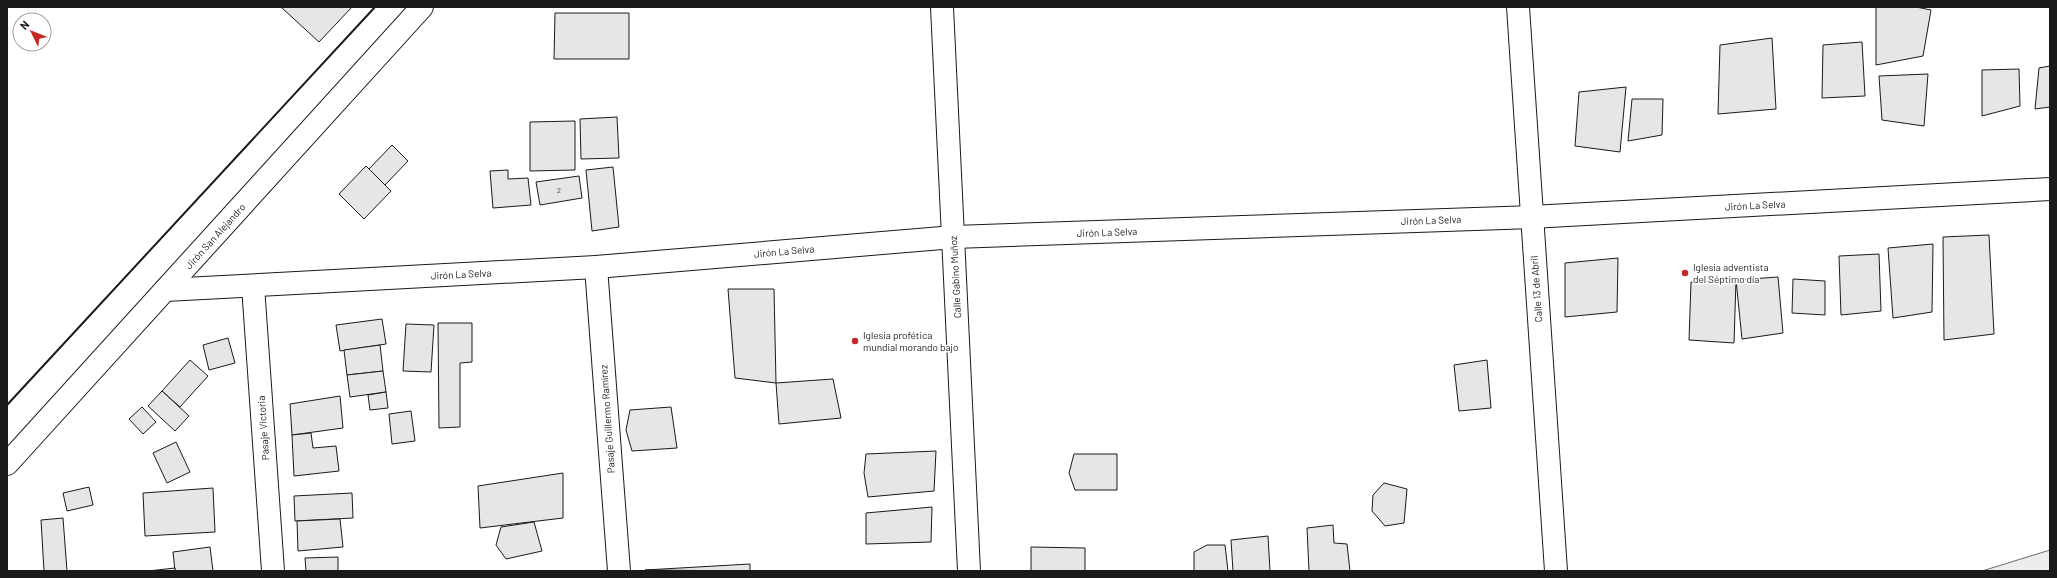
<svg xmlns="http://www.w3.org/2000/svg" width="2057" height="578" font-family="Barlow,sans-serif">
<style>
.built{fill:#ededed;stroke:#6a6a6a}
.building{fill:#e6e6e6;stroke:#1a1a1a}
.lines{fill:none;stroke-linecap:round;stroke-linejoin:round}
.minor-casing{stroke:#1a1a1a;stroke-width:24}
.tertiary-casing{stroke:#1a1a1a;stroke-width:24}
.minor{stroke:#fff;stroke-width:22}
.tertiary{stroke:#fff;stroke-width:22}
.wall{stroke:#1a1a1a;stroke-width:2}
.poi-dot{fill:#c62828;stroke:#fff;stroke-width:1.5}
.labels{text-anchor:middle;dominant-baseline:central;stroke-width:3;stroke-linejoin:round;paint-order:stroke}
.number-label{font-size:8px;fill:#4d4d4d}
.street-label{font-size:10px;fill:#1a1a1a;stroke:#fff}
.poi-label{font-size:10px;fill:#1a1a1a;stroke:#fff;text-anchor:start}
</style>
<rect width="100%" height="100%" fill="#fff"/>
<path class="built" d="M2050,550V571H1982Z"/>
<g class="building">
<path d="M281,7H352L319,42Z"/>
<path d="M1876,7H1916L1931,10L1923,56L1876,65Z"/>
<path d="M555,13H629V59H554Z"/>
<path d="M1772,38L1776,109L1718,114L1720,45Z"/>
<path d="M1862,42L1865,96L1822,98L1823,45Z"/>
<path d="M2050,66V107L2035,109L2039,68Z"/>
<path d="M2019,69L2020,106L1982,116V70Z"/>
<path d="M1928,74L1924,126L1882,120L1879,76Z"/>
<path d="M1626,87L1620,152L1575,146L1579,92Z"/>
<path d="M1632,99H1663L1662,135L1628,141Z"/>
<path d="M617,117L619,158L581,159L580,119Z"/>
<path d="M575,121V170L530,171V122Z"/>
<path d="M392,145L408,161L385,185L368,170Z"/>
<path d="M366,166L391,191L364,219L339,194Z"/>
<path d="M613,167L619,227L592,231L586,170Z"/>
<path d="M508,170V179L528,178L531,205L493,208L490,171Z"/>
<path d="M579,176L582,198L540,205L536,182Z"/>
<path d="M1989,235L1994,334L1944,340L1943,237Z"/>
<path d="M1933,244L1932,312L1893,318L1888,248Z"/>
<path d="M1879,254L1881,311L1841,315L1839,256Z"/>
<path d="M1618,258L1617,312L1565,317V263Z"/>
<path d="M1778,277L1783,333L1742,339L1736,280Z"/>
<path d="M1793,279L1825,281V315L1792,313Z"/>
<path d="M1736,280L1734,343L1689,340L1691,282Z"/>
<path d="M728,289H774L776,383L735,378Z"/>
<path d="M382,319L386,344L340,351L336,325Z"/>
<path d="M438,323H472V362L460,363V427L439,428Z"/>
<path d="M406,324L434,325L431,372L403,371Z"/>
<path d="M228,338L235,363L209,370L203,345Z"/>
<path d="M380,345L383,371L347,375L344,350Z"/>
<path d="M190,360L208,376L180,407L162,391Z"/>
<path d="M1487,360L1491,408L1459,411L1454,365Z"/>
<path d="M383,371L386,392L350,397L347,375Z"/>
<path d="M833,379L841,418L779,424L776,383Z"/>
<path d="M162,391L189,416L175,431L148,406Z"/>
<path d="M386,392L388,408L370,410L368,395Z"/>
<path d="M340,396L343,428L292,435L290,404Z"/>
<path d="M142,407L156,422L143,434L129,419Z"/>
<path d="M671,407L677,448L632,451L626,430L630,410Z"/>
<path d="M411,411L415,441L392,444L389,414Z"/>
<path d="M311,433L313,448L336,446L339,471L294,476L292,435Z"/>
<path d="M176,442L190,472L167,483L153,453Z"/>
<path d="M936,451L934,491L868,497L864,473L866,454Z"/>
<path d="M1074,454H1117V490H1075L1069,473Z"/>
<path d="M563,473V518L480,528L478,486Z"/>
<path d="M1384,483L1407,489L1404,523L1385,526L1372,511L1373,495Z"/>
<path d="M89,487L93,505L67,511L63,493Z"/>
<path d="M213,488L215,532L145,536L143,493Z"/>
<path d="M352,493L353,518L295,521L294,496Z"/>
<path d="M932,507L931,542L866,544V513Z"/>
<path d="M63,518L67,571H44L41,520Z"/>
<path d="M340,519L343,547L298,551L297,521Z"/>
<path d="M534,522L542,551L506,559L496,545L501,527Z"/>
<path d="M1333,525L1334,543L1347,544L1350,571H1309L1307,528Z"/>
<path d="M1268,536L1270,571H1233L1231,540Z"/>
<path d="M1207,545H1225L1228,571H1194V552Z"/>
<path d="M210,547L213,571H175L173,552Z"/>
<path d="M1031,547L1085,548V571H1031Z"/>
<path d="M338,557V571H306L305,558Z"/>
<path d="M750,564V571L645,570Z"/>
<path d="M175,568V571H148Z"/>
</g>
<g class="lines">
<defs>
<g id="minor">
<path d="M942,7L969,571"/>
<path d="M1518,7L1556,571"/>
<path d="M596,267L619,571"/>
<path d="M253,286L273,571"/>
<path d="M165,290L596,267L954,237L1531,217L2050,189"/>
</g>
<path id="tertiary" d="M7,464L422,7"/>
</defs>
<use href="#minor" class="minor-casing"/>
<use href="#tertiary" class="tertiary-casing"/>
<use href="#minor" class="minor"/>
<use href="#tertiary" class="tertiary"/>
<path class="wall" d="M7,405L375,7"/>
</g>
<g class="poi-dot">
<circle cx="1685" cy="273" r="4"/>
<circle cx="855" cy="341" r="4"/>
</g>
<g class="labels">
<g class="number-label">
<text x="559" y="190">2</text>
</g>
<g class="street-label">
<text transform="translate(1755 205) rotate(-3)">Jirón La Selva</text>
<text transform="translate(1431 220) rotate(-2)">Jirón La Selva</text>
<text transform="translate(1107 232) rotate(-2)">Jirón La Selva</text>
<text transform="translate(215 236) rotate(-48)">Jirón San Alejandro</text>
<text transform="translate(784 251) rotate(-5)">Jirón La Selva</text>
<text transform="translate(461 274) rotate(-3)">Jirón La Selva</text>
<text transform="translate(955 277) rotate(-93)">Calle Gabino Muñoz</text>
<text transform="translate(1536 289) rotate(-94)">Calle 13 de Abril</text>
<text transform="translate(607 419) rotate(-94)">Pasaje Guillermo Ramírez</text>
<text transform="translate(263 428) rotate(-94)">Pasaje Victoria</text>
</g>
<g class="poi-label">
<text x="1693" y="267">Iglesia adventista<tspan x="1693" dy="12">del Séptimo día</tspan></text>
<text x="863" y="335">Iglesia profética<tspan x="863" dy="12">mundial morando bajo</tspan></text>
</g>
</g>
<rect width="2057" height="578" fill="none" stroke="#1a1a1a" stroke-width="16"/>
<g transform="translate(32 32) rotate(313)"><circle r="19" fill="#ffffff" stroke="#a3a3a3"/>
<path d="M0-3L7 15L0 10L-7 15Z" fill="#c62828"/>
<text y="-6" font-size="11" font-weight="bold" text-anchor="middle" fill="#1a1a1a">N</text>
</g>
</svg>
